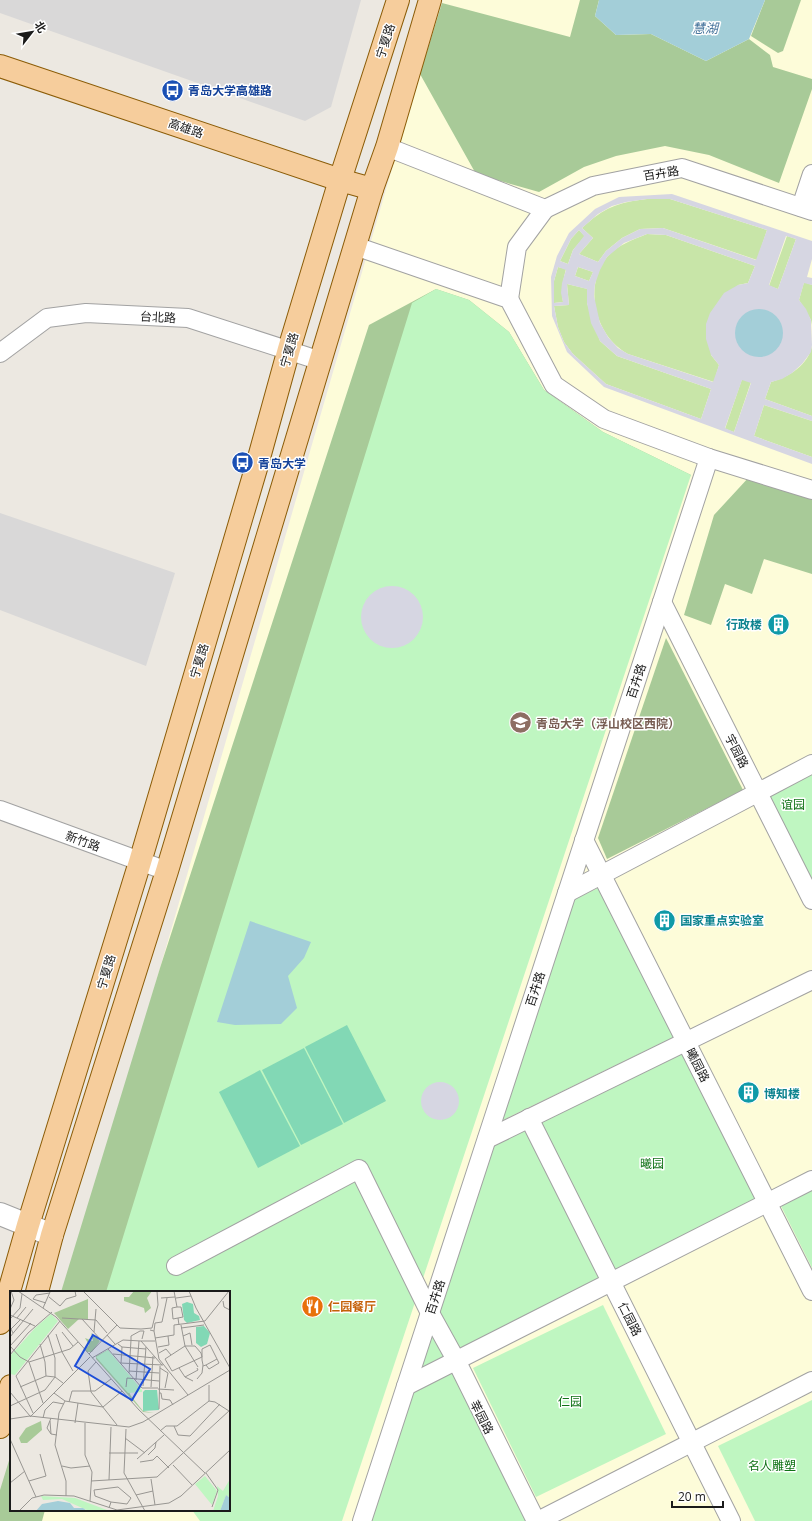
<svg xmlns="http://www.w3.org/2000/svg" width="812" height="1521" font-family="'Open Sans','Noto Sans SC',sans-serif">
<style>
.residential{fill:#d9d8d8}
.education{fill:#fdfcd9}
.grass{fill:#c8e5a8}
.forest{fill:#a8ca98}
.park{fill:#bff6c1}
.pitch{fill:#82d8b5}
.plaza{fill:#d6d6e2;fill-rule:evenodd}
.water{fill:#a3ced8}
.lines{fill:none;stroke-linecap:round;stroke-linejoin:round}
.minor-casing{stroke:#a2a2a2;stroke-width:20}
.tertiary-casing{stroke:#a2a2a2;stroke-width:24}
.primary-casing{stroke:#8b5c07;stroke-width:24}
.minor{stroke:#fff;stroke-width:18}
.tertiary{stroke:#fff;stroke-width:22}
.primary{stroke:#f6cd9c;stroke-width:22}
.labels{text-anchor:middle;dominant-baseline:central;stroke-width:3;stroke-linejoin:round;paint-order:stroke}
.street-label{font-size:12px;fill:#1b1b1b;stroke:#fff}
.transit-label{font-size:12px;font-weight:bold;fill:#164399;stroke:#fff;text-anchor:start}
.culture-label{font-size:12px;font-weight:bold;fill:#0d838f;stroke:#fff;text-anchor:start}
.education-label{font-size:12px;font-weight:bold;fill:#785e54;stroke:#fff;text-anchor:start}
.park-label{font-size:12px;fill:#107216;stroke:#fff}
.food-label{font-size:12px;font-weight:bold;fill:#c56008;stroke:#fff;text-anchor:start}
.water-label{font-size:13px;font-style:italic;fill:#4a779e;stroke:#fff}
.inset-road{fill:none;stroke:#989692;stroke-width:1}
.view{fill:#1d4ed8;fill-opacity:0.15;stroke:#1d4ed8;stroke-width:2}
.inset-edge{fill:none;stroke:#1b1b1b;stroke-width:2}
</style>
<rect width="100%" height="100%" fill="#ece8e1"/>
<g class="residential">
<path d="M0,0H361L331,107L305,121L0,13Z"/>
<path d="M0,513L175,573L146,666L0,610Z"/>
</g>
<path class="education" d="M443,0H812V1521H0L11,1510H229V1292H66L396,155Z"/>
<g class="grass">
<path d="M647,199H670L767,230L757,260L663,228L640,229L622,238L606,251L598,262L579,254L593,238L582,228C605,207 616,203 647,199Z"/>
<path d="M579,230L585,236L573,250L568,264L560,261L571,239Z"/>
<path d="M647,234L666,235L755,266L748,283L738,285L711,355L719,365L714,382L628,354C595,336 583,287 607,257C618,245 632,240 647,234Z"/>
<path d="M787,236L796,239L778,289L769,286Z"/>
<path d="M558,267L566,269C563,281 561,290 563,302L554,303V281Z"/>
<path d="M578,267L593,272L589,281L575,276Z"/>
<path d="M804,282L812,285V325L811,320L799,300Z"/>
<path d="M567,284L588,289L587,303L600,341L617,356L711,389L701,419L606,384L573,354L564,342L558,327L554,306L569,305Z"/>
<path d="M812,346V416L765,399L771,382C789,377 808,365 812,346Z"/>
<path d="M742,379L751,382L734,432L725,429Z"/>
<path d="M764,405L812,421V457L754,436Z"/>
</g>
<g class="forest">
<path d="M580,0H599L595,16L616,35L651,34L706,61L749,39L770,55L773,67L812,79V89L779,183L709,155L665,146L616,156L584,167L539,192L476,174L420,74L442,3L570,37Z"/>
<path d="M765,0H801L783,51L778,53L751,36Z"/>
<path d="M436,289L469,300L509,332L544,390L603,432L691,475L161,1292H61L160,968L369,325Z"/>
<path d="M750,476L812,495V574L764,559L752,594L725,584L711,625L684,615L714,515Z"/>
<path d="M666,638L743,790L607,859L598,838Z"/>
<path d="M11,1454V1510H45L42,1521H0V1490Z"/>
</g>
<g class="park">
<path d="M436,289L469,300L509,332L544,390L603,432L691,475L342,1521H200L192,1510H229V1292H106L412,303Z"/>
<path d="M812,774V883L767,797Z"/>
<path d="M600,887L674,1037L501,1121L573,900Z"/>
<path d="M684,1048L760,1201L420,1370L494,1143Z"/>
<path d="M812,1190V1268L781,1206Z"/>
<path d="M603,1305L666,1434L536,1497L473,1368Z"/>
<path d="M453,1371L528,1521H366L412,1391Z"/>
<path d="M812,1400V1521H755L718,1446Z"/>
</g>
<g class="pitch">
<path d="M347,1025L386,1101L344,1123L305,1047Z"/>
<path d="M304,1048L343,1124L301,1145L262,1070Z"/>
<path d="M260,1070L300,1146L258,1168L219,1092Z"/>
</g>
<g class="plaza">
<path d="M672,194L812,241V259L807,277L812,278V285L804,283L799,300L806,309L811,320L812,345L811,352L802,364L792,373L782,379L771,382L765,399L812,416V421L764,405L754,436L812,457V464L604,387L567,352L552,316L551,277L557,256L569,233L595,209L619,197ZM647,199H670L767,230L756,260L663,228L640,229L622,238L606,251L598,262L579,254L593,238L582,228L598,214L612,206L626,202ZM579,230L584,236L573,250L568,264L560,261L571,239ZM647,234L666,235L755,266L748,283L738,285L724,293L710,313L706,324V339L711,355L719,365L713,382L628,354L618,348L608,337L600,323L594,296L595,284L600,270L607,257L624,243ZM786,236L796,239L778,289L769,285ZM558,267L566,270L562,283L561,293L563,302L554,303V281ZM578,267L593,272L589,281L575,276ZM567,284L587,289V303L591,323L600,341L617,356L711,389L701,419L606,384L573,354L564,342L558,327L554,306L569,305ZM742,380L751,383L734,432L725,428Z"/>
<circle cx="392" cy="617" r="31"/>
<circle cx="440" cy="1101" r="19"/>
</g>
<g class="water">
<path d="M599,0H765L749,39L706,61L651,34L616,35L595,16Z"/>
<circle cx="759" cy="333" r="24"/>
<path d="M250,921L311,942L304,958L288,976L297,1008L281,1024L235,1025L217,1022Z"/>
</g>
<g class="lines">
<defs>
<g id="minor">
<path d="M387,147L545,209L593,186L682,168L812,211"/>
<path d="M801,207L812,174"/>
<path d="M355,246L509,299L554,385L604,419L709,458L812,490"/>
<path d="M509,299L517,247L545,209"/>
<path d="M0,353L47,318L86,313L188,318L321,361"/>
<path d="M662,602L812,900"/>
<path d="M0,810L167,871"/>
<path d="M584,840L812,1291"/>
<path d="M567,893L812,764"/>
<path d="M529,1118L731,1521"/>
<path d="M487,1139L812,980"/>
<path d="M176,1266L359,1169L430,1313L456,1360L536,1521"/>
<path d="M406,1386L812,1180"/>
<path d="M362,1521L709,458"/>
<path d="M538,1521L812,1381"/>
</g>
<path id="tertiary" d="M0,1214L52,1235"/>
<g id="primary">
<path d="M0,66L340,180L372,189"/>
<path d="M37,1292L52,1235L167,871L372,189L387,147L430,0"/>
<path d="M0,1323L28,1225L140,862L257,465L289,349L340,180L398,0"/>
<path d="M0,1427L11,1386"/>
</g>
</defs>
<use href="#minor" class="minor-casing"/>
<use href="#tertiary" class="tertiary-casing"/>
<use href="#primary" class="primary-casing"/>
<use href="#minor" class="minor"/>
<use href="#tertiary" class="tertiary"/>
<use href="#primary" class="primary"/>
</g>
<defs>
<symbol id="bus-disc" viewBox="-11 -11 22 22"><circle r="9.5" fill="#1a4fb4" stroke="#fff"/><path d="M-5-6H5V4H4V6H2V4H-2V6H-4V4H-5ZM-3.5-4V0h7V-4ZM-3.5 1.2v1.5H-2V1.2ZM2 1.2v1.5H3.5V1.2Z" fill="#fff"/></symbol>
<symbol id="building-disc" viewBox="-11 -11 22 22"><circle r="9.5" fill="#0f9aa8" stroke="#fff"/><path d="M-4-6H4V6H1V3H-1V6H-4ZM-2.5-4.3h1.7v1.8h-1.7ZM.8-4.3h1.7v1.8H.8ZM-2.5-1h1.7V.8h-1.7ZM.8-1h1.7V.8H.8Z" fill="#fff"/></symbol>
<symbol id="university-disc" viewBox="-11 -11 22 22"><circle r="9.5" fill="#8d6e63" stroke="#fff"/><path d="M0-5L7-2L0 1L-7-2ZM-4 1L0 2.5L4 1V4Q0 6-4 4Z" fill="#fff"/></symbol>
<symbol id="restaurant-disc" viewBox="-11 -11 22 22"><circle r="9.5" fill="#e8710a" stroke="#fff"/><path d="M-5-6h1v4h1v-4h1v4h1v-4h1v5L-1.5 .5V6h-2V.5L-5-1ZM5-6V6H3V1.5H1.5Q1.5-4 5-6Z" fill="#fff"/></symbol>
</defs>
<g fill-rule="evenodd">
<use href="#bus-disc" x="160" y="78" width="25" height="25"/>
<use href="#bus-disc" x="230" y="450" width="25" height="25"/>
<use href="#building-disc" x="766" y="612" width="25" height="25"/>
<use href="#university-disc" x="508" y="710" width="25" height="25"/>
<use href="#building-disc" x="652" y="908" width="25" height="25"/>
<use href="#building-disc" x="736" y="1080" width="25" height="25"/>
<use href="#restaurant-disc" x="300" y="1294" width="25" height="25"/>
</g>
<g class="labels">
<g class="street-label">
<text transform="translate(385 41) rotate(-72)">宁夏路</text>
<text transform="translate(186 128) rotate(19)">高雄路</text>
<text transform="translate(661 173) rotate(-9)">百卉路</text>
<text transform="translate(158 317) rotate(3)">台北路</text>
<text transform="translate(289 350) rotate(-74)">宁夏路</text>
<text transform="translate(199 661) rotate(-73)">宁夏路</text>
<text transform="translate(636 681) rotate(-72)">百卉路</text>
<text transform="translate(737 751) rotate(63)">宇园路</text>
<text transform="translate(83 841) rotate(20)">新竹路</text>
<text transform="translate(106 972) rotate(-73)">宁夏路</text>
<text transform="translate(535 989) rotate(-72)">百卉路</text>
<text transform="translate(698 1065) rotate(63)">曦园路</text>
<text transform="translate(435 1297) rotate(-72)">百卉路</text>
<text transform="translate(630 1319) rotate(63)">仁园路</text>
<text transform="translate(482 1417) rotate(63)">莘园路</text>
</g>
<g class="transit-label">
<text x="188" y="90">青岛大学高雄路</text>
<text x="258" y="463">青岛大学</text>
</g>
<g class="culture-label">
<text x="762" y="624" text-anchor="end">行政楼</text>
<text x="680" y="920">国家重点实验室</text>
<text x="764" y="1093">博知楼</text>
</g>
<g class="education-label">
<text x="536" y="723">青岛大学（浮山校区西院）</text>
</g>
<g class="park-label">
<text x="793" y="804">谊园</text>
<text x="652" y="1163">曦园</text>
<text x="570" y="1401">仁园</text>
<text x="772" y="1465">名人雕塑</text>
</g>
<g class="food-label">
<text x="328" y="1306">仁园餐厅</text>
</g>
<g class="water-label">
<text x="705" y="28">慧湖</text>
</g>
</g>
<g transform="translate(10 1291)">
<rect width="220" height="220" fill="#ece8e1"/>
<path d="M124,0H142L137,7L141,17L135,22L134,17L114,10V6H119ZM78,8V28H69L58,38L44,22ZM81,42L90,50L82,61H77L75,58L79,54L75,47L83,50ZM98,59L121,105L133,120L144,122L133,121L86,68V65ZM31,130L32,139L17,152H11L9,147L16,137Z" fill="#a8ca98"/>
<path d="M41,23L48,30L5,84L0,83V65L25,37ZM98,59L132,99V101L118,102L86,66ZM195,185L207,200L202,214L185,193ZM220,188V207L216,204L210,220H203L208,205L207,195L213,200ZM31,205L65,207L97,219L79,220L52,208L33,209Z" fill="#bff6c1"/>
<path d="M177,11L183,13L184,22L189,25L190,29L177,32L174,29L172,13ZM194,35L200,42L197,53L191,56L186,52V36ZM135,99H147L149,119L133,120V101Z" fill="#82d8b5"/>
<path d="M216,204L220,207V220H210ZM48,210L60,212L64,217H73L77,220H26L32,213Z" fill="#a3ced8"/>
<path class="inset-road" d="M8,0L46,26L129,119L195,182M73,0L110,37L131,38M164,0L167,16H171L173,26L168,27L169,34M179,0L186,17L220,77M39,6L50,15L56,8L66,5L65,0M151,7L165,6M166,7L181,5M213,10L214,16L220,19M36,12L23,8L26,4L40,2M167,16L162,17L163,28L168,27M33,17L40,1M0,18L4,9L1,0M0,24L25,35M7,27L16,16M52,27L86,29L97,42M0,28L10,17L12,3M72,28L91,49M144,29L148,14L147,0M171,34L175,55L188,76M171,37L194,34M131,38L142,37L144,29M140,39L144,40L145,32L152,31L157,7M144,40L149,68L178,104M52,41L63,55M84,41L86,18M3,42L1,38L11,28M46,43L52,61L63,80M97,44L105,53M173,45L180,42L182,54M0,46L23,18M145,47L164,44V34L195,30L219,0M121,49V45L130,40H134L132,48M131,50H145M30,53L35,71L36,85M108,53L112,56L136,58M0,55L21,32M0,55L10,66L19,71M148,56L159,54L158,45M98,58L132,97H148M149,62L156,58L161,64M79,63L107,34M103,63L145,67M0,64L18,42L42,21M192,66V58L200,54L209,72L199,78L196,74L193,75M82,67L113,49L131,50L152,74M19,71L60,58L68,51M19,71L33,112M86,71L78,80L81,101L107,134M110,72L153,74M111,72L112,56M196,74L207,68M150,77L158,82L155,97M169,77L175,86L183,90M119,80L149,82M119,82L121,49M175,86L188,79L187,77M187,88L192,82L193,74L192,69V66L191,62L185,55H175L155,68L162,80L192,66M126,89L129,50M133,95L136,56M10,96L36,85L45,86L53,92M116,96L117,87L149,90M141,96L143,65M148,98L164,99M0,101L20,125M44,102L55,110L93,116L112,100M149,102H151L152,108L160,109L163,114M55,110L49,122L45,154L56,190V205M199,110L205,111L219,120M59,111L62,100H85L101,88M0,115L35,99L45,86V67L38,44M149,118L150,75M23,122L6,85L50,30M20,126L80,66M33,127L35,119L43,111L54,113M41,127L37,137L41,143L47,144M0,128L20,125L119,136L133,131L220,79M40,130L41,143M65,132L68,112M75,132V164L82,181L80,210M164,135L168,144L180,145L210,113M116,138L114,182L135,220M150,140L156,135H167L199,110V94M115,147L135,162M0,148L26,206M99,162H128M138,164L145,157L146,151M127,168L154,144M130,171L143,169L147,165L159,177M163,174L182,194M52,175L61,177L80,175M196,182L208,199L202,216M141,188L145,214M99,189L101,136M19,190L36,185L30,163M81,190L147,186L220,119M0,192L15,180M126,204L143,200M99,217L101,211L85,205L84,199L108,196L121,207L117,213L101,211M9,220L22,207L34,204L64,205L107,219L159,212L171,205L220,159"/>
<path class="view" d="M83,44L140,78L122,109L65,75Z"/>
<rect width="220" height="220" class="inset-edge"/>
</g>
<g transform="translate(32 32) rotate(59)" stroke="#ffffff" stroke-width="3" paint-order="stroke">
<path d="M0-3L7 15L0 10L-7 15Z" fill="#1b1b1b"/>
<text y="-6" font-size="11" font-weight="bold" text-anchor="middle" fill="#1b1b1b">北</text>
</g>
<path d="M672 1501v6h51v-6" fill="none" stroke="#1b1b1b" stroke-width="2"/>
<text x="678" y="1501" font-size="12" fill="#1b1b1b" stroke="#ffffff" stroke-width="3" paint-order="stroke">20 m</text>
</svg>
